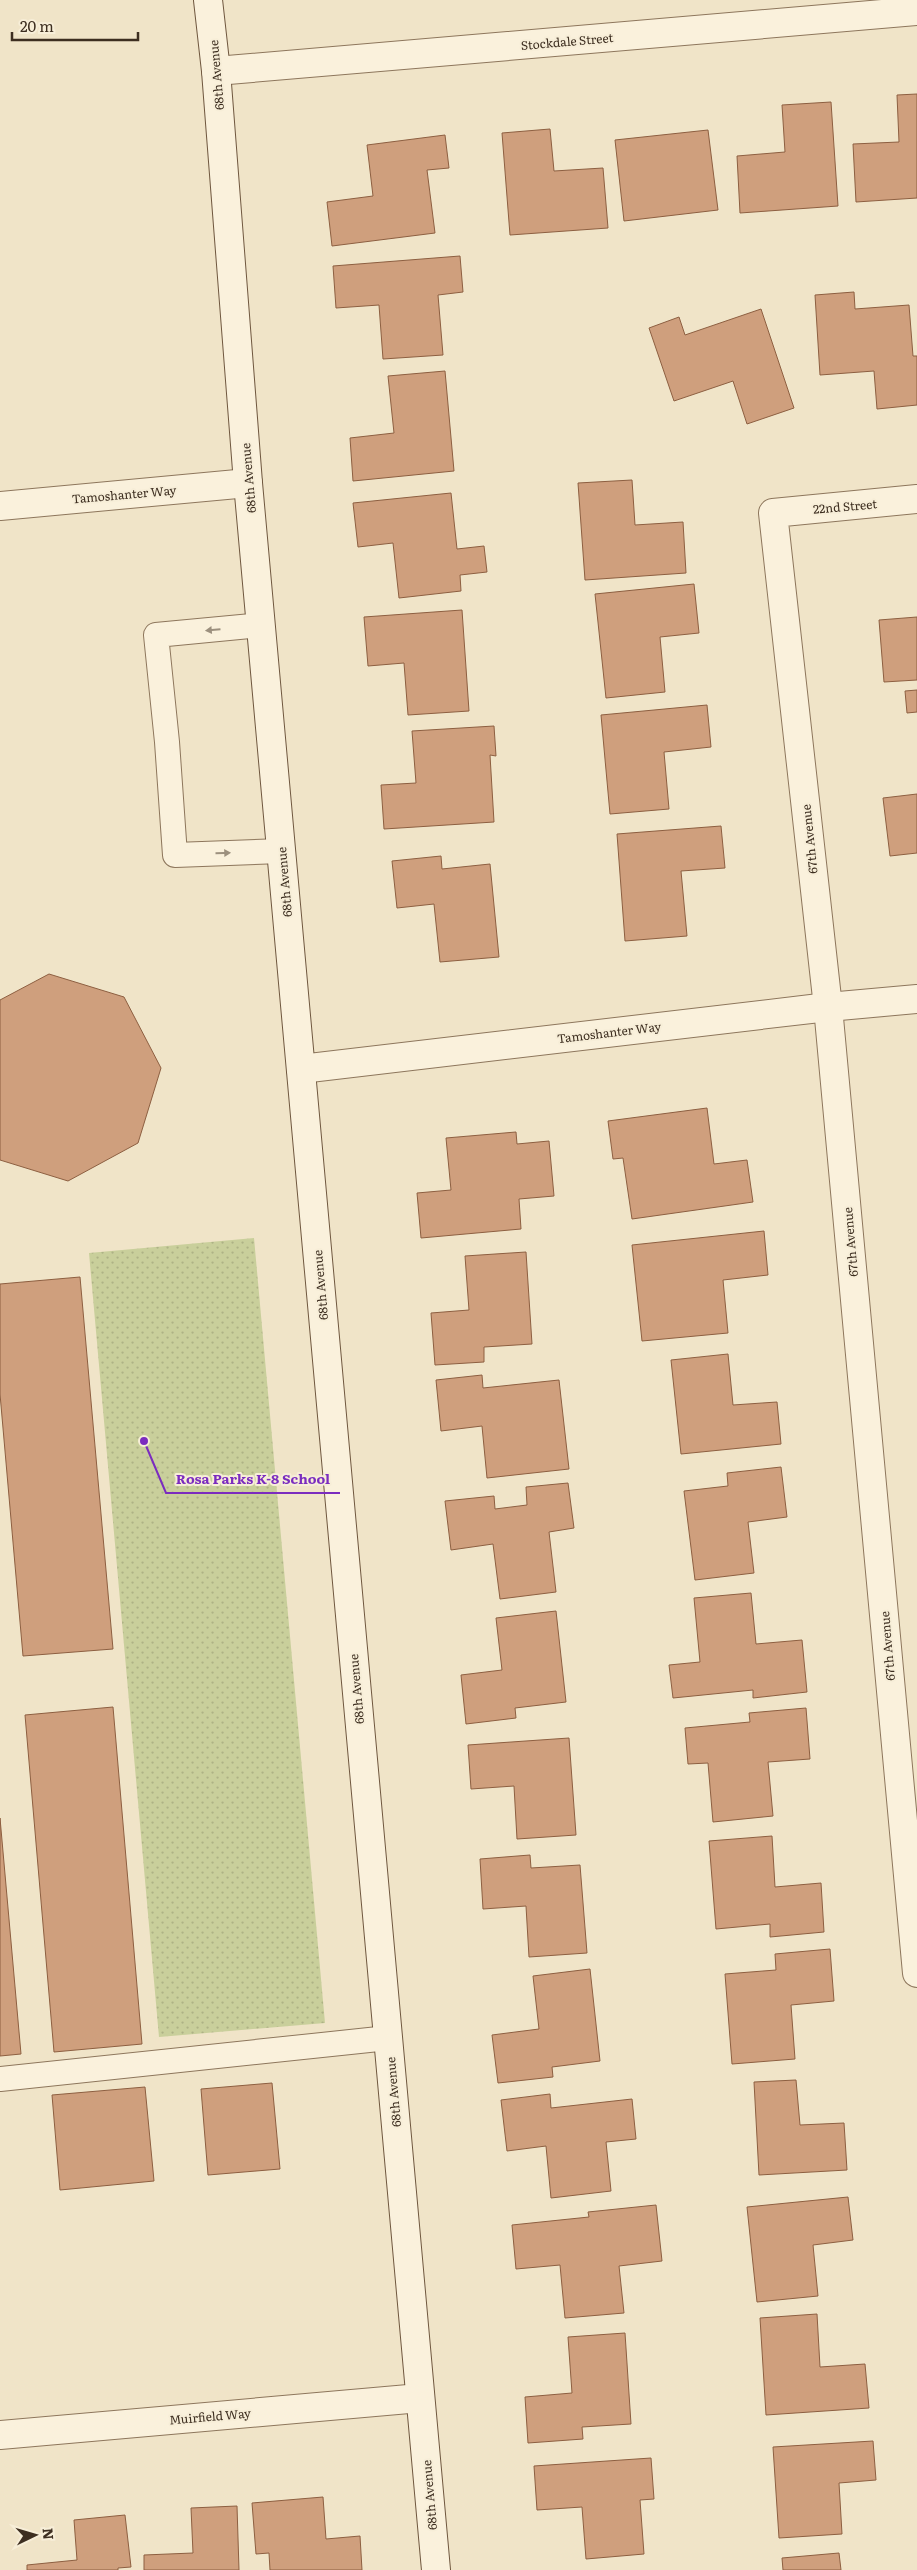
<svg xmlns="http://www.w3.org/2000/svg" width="917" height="2570" font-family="Literata,serif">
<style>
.green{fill:url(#green-dots)}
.building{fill:#cf9f7d;stroke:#8d5f41}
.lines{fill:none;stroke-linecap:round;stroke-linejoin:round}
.lane-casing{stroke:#8d765c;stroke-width:26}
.street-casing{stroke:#8d765c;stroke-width:30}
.secondary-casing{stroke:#6f573f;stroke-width:30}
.lane{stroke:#faf1dc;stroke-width:24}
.street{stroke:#faf1dc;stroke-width:28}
.secondary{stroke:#faf1dc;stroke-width:28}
.oneway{fill:#9c907e}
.labels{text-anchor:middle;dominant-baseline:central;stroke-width:4;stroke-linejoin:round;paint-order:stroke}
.street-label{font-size:12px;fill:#3d2e20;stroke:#f7eed8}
.leader{fill:none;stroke:#7b2cbf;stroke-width:2}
.callout-dot{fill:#7b2cbf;stroke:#f7eed8;stroke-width:2}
.callout-label{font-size:14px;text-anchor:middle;font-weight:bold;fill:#7b2cbf;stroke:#f7eed8;stroke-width:4;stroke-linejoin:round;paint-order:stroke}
</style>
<defs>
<pattern id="green-dots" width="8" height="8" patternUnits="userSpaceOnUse" patternTransform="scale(1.25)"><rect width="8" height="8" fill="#c9cf9b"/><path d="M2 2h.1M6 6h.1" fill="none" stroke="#aeb285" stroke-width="1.8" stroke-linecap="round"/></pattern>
</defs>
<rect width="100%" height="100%" fill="#f0e4c8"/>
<path class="green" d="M254,1238L325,2023L159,2037L89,1253Z"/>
<g class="building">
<path d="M917,94V198L856,202L853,144L899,142L897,95Z"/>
<path d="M831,102L838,206L740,213L737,156L785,152L782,105Z"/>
<path d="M550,129L554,171L603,168L608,228L510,235L502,133Z"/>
<path d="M708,130L718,210L624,221L615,140Z"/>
<path d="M445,135L449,168L427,170L435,233L332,246L327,202L373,196L367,145Z"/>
<path d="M460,256L463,292L438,295L443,355L383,359L379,305L336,308L333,266Z"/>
<path d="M854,292L855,309L909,305L913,356H917V405L877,409L874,371L820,375L815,295Z"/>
<path d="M761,309L794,408L747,424L733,381L674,401L649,328L679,317L685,335Z"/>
<path d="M445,371L454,471L353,481L350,438L394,433L388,376Z"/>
<path d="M632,480L635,525L683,522L686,573L585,580L578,483Z"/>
<path d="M451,493L457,549L484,546L487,572L460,575L461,591L399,598L393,543L358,547L353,503Z"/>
<path d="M694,584L699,633L660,637L665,692L606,698L595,594Z"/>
<path d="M462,610L469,711L408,715L404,663L368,666L364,617Z"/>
<path d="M917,617V680L884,682L879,620Z"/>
<path d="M917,690V712L907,713L905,691Z"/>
<path d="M707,705L711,747L664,752L669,809L610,814L601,715Z"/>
<path d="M494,726L496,756L490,755L494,822L384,829L381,785L416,783L412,731Z"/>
<path d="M917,794V853L890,856L883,798Z"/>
<path d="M721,826L725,868L681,871L687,936L625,941L617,834Z"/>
<path d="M441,856L442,869L490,864L499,957L440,962L434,904L397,908L392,861Z"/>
<path d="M49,974L124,997L161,1068L138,1143L68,1181L0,1160V1000Z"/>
<path d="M707,1108L714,1164L747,1160L753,1202L632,1219L623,1158L613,1159L608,1121Z"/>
<path d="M516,1132L517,1144L549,1141L554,1196L519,1199L521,1229L421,1238L417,1193L451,1190L446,1138Z"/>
<path d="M764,1231L768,1275L723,1280L728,1333L642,1341L632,1245Z"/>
<path d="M526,1252L532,1344L484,1347V1362L435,1365L431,1313L469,1310L465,1256Z"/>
<path d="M80,1277L113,1649L23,1656L0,1394V1284Z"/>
<path d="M728,1354L733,1405L777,1402L781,1444L681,1454L671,1360Z"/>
<path d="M482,1375L483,1388L559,1380L569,1469L487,1478L482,1426L441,1431L436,1380Z"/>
<path d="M781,1467L787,1517L748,1522L754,1573L695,1580L684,1491L728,1486L727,1473Z"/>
<path d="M568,1483L574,1528L549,1532L556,1592L500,1599L493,1544L451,1550L445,1501L494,1496L495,1509L527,1505L526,1487Z"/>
<path d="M751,1593L756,1644L802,1640L807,1692L753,1698V1690L673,1698L669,1665L700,1662L694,1598Z"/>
<path d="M556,1611L566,1702L515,1708L516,1718L466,1724L461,1675L502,1670L496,1618Z"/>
<path d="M113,1707L142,2044L54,2052L25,1715Z"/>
<path d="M806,1708L810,1759L768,1762L773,1816L713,1822L708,1763L688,1764L685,1728L750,1722L749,1713Z"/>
<path d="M569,1738L576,1835L517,1839L514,1786L471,1789L468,1745Z"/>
<path d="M0,1818L21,2054L0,2056Z"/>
<path d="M772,1836L775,1887L821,1883L824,1932L770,1937V1924L716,1929L709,1841Z"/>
<path d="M530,1855L531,1868L580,1865L587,1953L529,1957L526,1906L483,1909L480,1859Z"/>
<path d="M830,1949L834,2001L791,2005L795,2059L732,2064L725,1974L776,1970L775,1954Z"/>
<path d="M590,1969L600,2061L552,2067L553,2077L498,2083L492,2035L539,2029L533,1976Z"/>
<path d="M796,2080L800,2125L844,2123L847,2170L759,2175L754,2082Z"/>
<path d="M272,2083L280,2169L208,2175L201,2089Z"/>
<path d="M145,2087L154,2181L60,2190L52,2095Z"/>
<path d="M550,2094L551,2108L632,2099L636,2139L606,2142L611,2191L551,2198L546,2146L507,2151L501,2100Z"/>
<path d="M848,2197L853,2240L813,2245L818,2296L757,2302L747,2207Z"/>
<path d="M656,2205L662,2261L619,2266L624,2313L565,2318L560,2265L516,2269L512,2225L589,2217L588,2212Z"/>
<path d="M817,2314L820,2367L865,2364L869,2408L766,2415L760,2318Z"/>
<path d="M625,2333L631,2424L582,2427L583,2439L528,2443L525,2397L572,2393L568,2337Z"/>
<path d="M873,2441L876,2480L839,2483L842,2534L779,2538L773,2447Z"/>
<path d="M651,2458L654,2499L640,2500L644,2554L586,2559L582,2507L537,2510L534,2466Z"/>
<path d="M323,2497L326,2539L360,2536L362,2570H270L269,2553L256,2554L252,2503Z"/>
<path d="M237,2506L239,2570H144V2555L193,2553L191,2508Z"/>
<path d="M125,2515L131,2567L118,2568V2570H27V2565L77,2560L74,2520Z"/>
<path d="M839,2553L841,2570H783L782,2558Z"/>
</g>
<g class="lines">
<defs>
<g id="lane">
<path d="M261,625L156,635L167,742L175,855L281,851"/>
<path d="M0,2079L388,2038"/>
</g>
<g id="street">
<path d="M216,71L917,11"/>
<path d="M917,499L773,513L828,1007L917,1973"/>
<path d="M0,506L248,483"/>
<path d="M301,1069L828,1007L917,999"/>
<path d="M0,2435L420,2398"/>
</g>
<path id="secondary" d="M208,0L216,71L248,483L436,2570"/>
</defs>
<use href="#lane" class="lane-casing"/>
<use href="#street" class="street-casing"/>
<use href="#secondary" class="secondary-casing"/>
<use href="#lane" class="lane"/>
<use href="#street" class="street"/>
<use href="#secondary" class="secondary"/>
</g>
<defs><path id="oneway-solid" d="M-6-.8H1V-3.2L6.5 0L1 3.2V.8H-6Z" transform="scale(1.25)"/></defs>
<g class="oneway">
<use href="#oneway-solid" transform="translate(213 630) rotate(175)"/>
<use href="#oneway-solid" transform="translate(223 853) rotate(-2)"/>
</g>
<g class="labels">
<g class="street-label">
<text transform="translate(567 41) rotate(-5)">Stockdale Street</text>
<text transform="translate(216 75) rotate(-95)">68th Avenue</text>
<text transform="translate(248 478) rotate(-95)">68th Avenue</text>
<text transform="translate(124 494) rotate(-5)">Tamoshanter Way</text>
<text transform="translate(845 506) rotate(-5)">22nd Street</text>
<text transform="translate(809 839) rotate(-96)">67th Avenue</text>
<text transform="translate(284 882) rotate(-95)">68th Avenue</text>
<text transform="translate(609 1032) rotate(-7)">Tamoshanter Way</text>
<text transform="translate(850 1242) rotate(-95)">67th Avenue</text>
<text transform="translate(320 1285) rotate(-95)">68th Avenue</text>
<text transform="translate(887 1646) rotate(-95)">67th Avenue</text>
<text transform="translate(356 1689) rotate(-95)">68th Avenue</text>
<text transform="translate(393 2092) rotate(-95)">68th Avenue</text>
<text transform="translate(210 2416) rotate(-5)">Muirfield Way</text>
<text transform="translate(429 2495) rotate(-95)">68th Avenue</text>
</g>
</g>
<path class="leader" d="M144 1441L166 1493H340"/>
<circle class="callout-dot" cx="144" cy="1441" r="5"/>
<g class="callout-label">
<text x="253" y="1484">Rosa Parks K-8 School</text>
</g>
<g transform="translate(35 2535) rotate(85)" stroke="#f7eed8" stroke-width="4" paint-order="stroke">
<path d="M0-4L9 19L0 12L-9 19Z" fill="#3d2e20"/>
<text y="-8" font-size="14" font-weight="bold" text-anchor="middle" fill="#3d2e20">N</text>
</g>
<path d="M12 32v8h126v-8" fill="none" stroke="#3d2e20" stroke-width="2.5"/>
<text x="20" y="32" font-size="15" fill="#3d2e20" stroke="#f7eed8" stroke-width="4" paint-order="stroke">20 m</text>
</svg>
